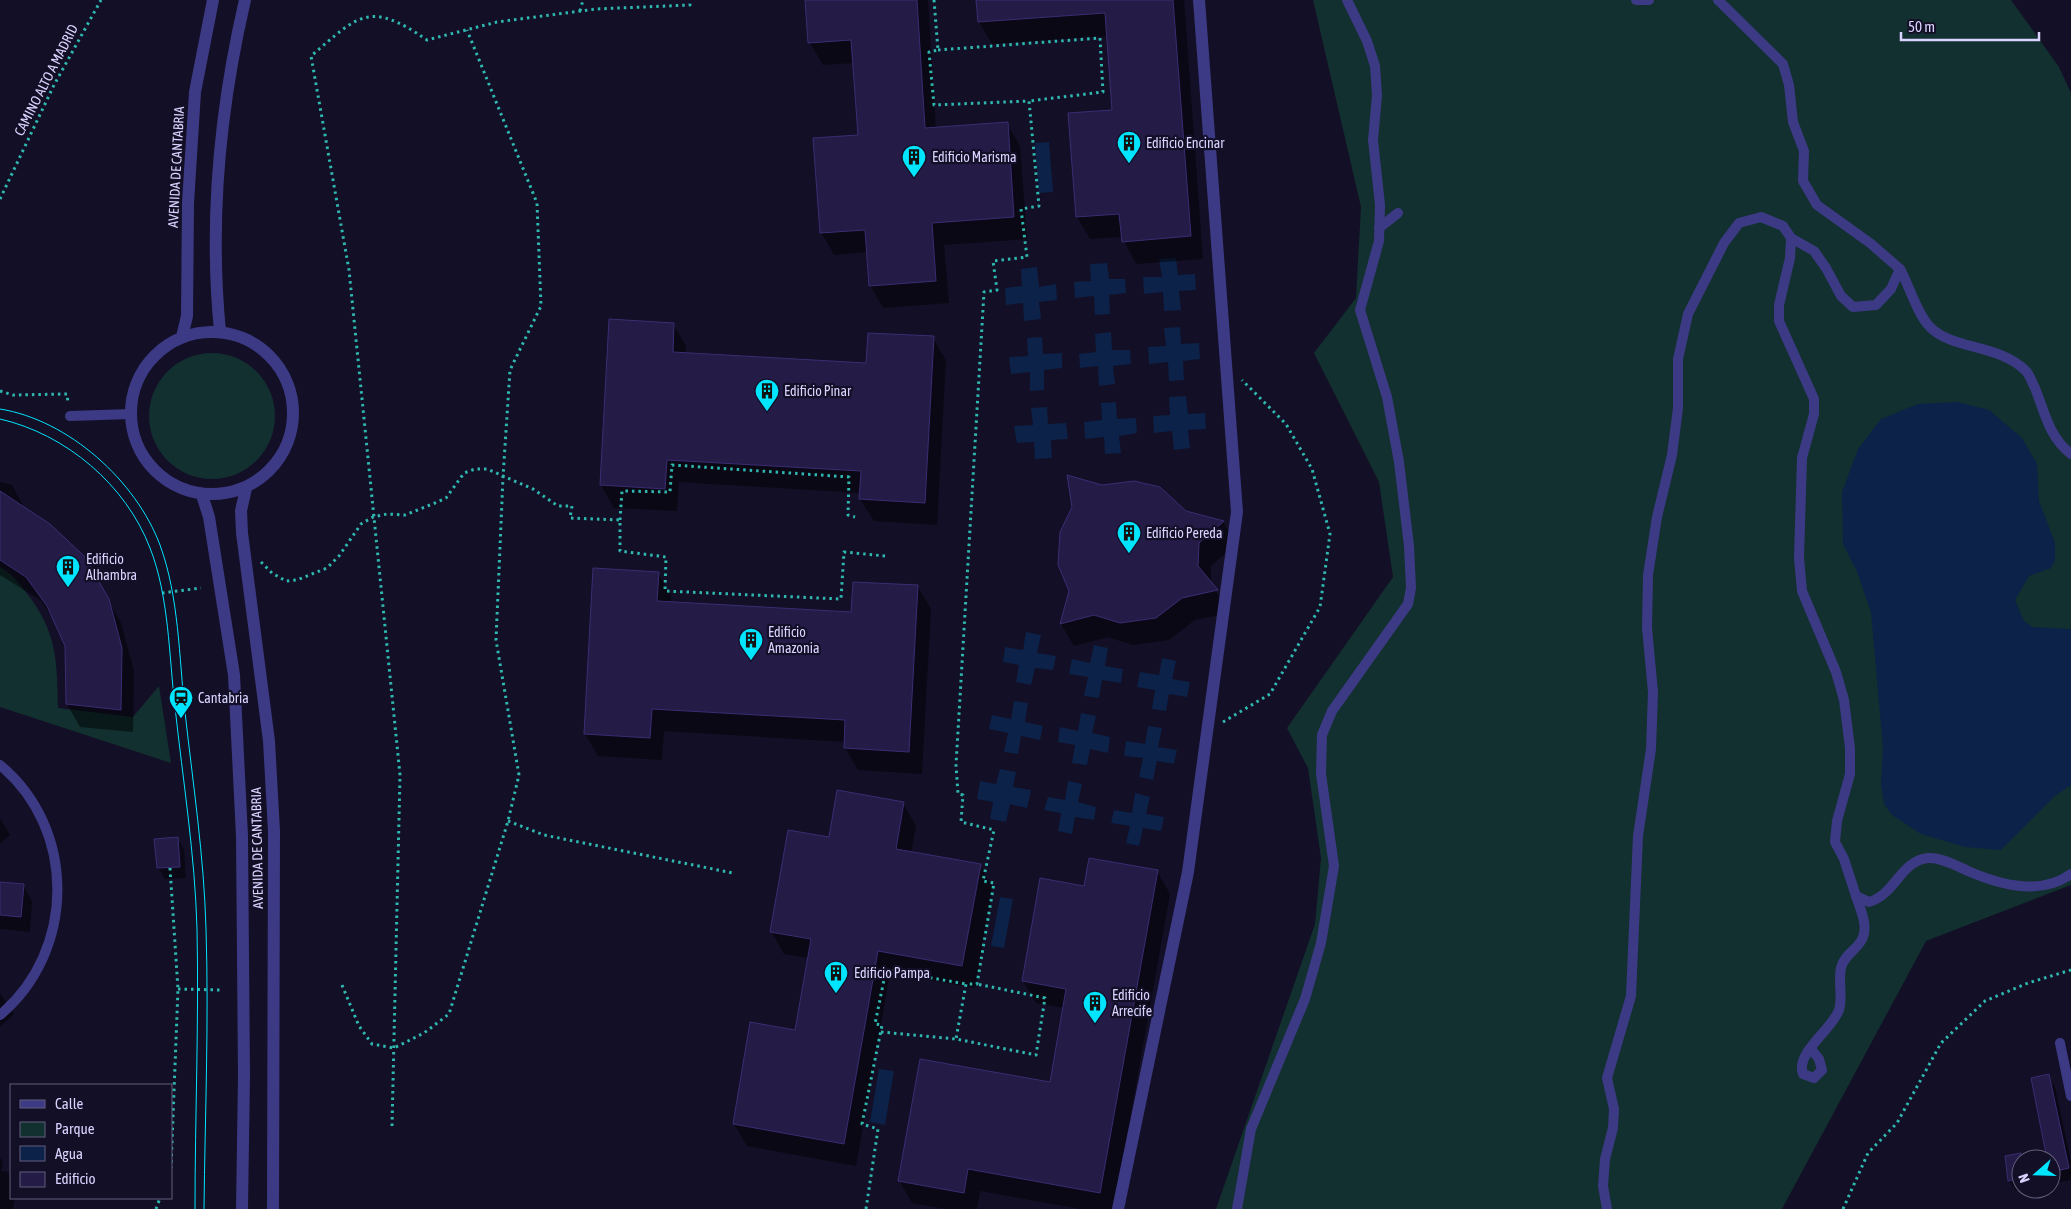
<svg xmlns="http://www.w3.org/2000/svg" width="2071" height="1209" font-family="'Asap Condensed',sans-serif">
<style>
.green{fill:#12302f}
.water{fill:#0c2248}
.shadow{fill:#0007}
.building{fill:#241b47;stroke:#3b2d73}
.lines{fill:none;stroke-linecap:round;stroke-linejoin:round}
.path{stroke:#2fb8b0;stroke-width:3;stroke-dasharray:2.5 4;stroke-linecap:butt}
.lane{stroke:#3d3a85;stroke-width:10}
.street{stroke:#3d3a85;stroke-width:12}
.tram{stroke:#00e5ff;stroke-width:1}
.labels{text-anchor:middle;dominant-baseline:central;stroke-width:4.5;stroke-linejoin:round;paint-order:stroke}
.street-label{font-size:14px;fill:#d9d4ff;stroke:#130f26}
.poi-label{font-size:14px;fill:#d9d4ff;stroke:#130f26;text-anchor:start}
</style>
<rect width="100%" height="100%" fill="#130f26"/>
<g class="green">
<path d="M1313,0H2011L2059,67L2071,93V885L1926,941L1782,1209H1216L1315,924L1321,858L1308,768L1287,728L1393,577L1379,482L1314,353L1356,298L1361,207Z"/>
<circle cx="212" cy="416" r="63"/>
<path d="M0,567C11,573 17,581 25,591C57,631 57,659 58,708L133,717L159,686L171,763L0,707Z"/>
</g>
<g class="water">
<path d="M1049,142L1053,192L1039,193L1035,143Z"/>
<path d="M1176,258L1178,275L1195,274L1196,290L1179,291L1181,310L1164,311L1163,292L1144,294L1143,277H1162L1159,259Z"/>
<path d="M1107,263L1109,279H1125L1126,293L1109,295L1110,314L1095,315L1094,296L1075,298L1074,282L1091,281L1090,264Z"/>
<path d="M1037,267L1039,287L1056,284L1057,300L1039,302L1041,319L1024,321L1023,303L1006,305L1005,288L1022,286L1021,269Z"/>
<path d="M1180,327L1181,344L1199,343L1200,359L1183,361L1184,380L1169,381L1168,362L1149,364L1148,347L1166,346L1164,328Z"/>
<path d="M1111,332L1112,350H1130L1131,364L1113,366L1115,384L1099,386L1098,366L1080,368L1079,354L1096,352L1095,334Z"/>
<path d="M1042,337L1043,354L1062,353V368L1044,370V390L1030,391V372L1011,374L1009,357L1028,356L1027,338Z"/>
<path d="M1186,396L1188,414L1205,413L1206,429L1188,430L1190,448L1174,450L1172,431L1154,433L1153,416L1170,415L1169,397Z"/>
<path d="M1116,402L1117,419L1136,418L1137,433L1119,436L1121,453L1105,454L1104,437L1085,439L1084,422L1102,420L1101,403Z"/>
<path d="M1957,402L1989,410L2022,438L2037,464L2039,501L2055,543V560L2051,568L2029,576L2015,600L2024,621L2033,627L2071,629V785L2055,796L2001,850L1965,847L1921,834L1892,815L1884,804L1881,785L1883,748L1871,612L1857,572L1843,544L1842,492L1858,449L1881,419L1918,404Z"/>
<path d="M1047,407L1048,424L1066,423L1068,439L1051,440L1052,458L1035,459L1034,442L1017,443L1014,426L1033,425L1031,408Z"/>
<path d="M1026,632L1041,635L1037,653L1056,656L1053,670L1035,668L1031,685L1016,682L1019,665L1003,662L1005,647L1023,650Z"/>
<path d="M1094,645L1108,648L1105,666L1123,669L1121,683L1102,680L1099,698L1084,696L1088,677L1069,674L1072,659L1090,663Z"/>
<path d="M1162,658L1176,661L1172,679L1190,682L1187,697L1169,694L1166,711L1152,709L1155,690L1137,687L1140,672L1159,675Z"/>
<path d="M1014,701L1028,703L1025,722L1043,726L1040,740L1021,736L1018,754L1004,752L1008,733L989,729L992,715L1011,719Z"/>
<path d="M1081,713L1096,716L1092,733L1110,737L1108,753L1090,749L1087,765L1072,763L1075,745L1058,742L1060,727L1078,731Z"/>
<path d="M1148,726L1162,728L1158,747L1177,750L1174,764L1157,761L1153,780L1139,777L1143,758L1124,756L1126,741L1145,744Z"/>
<path d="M1000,769L1016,772L1013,787L1031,790L1027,808L1010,804L1006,822L990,819L993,802L977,799L980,781L996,784Z"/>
<path d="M1068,781L1082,784L1078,802L1096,807L1094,820L1075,817L1072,834L1058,831L1061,813L1044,810L1048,797L1065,800Z"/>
<path d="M1135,793L1150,797L1146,814L1164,817L1161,831L1143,828L1139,846L1126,843L1130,826L1111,823L1114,810L1132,813Z"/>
<path d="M1000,897L1013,899L1004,948L991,946Z"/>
<path d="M879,1069L894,1071L885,1125L870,1122Z"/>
</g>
<g class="shadow">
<path d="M806,0H928L936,129L1007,124L1020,146L1027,239L944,245L949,303L883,308L870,285L868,252L834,255L821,232L859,136L854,63L823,65L810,43Z"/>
<path d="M977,0H1184L1203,259L1136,264L1122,237L1090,239L1077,217L1069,115L1113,111L1108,36L992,44L979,22Z"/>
<path d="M610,320L673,324L686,346V354L868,364L933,338L946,360L937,525L874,521L860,499L861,493L679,482L677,511L614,508L601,485Z"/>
<path d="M0,482L12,485L25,509L83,557L121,623L134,671L133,732L80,727L67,704V645L54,619L40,600L0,575Z"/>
<path d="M1186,512L1223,522L1236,544L1211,566V583L1230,613L1195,620L1169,640L1133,645L1108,637L1074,646L1061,624Z"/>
<path d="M658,573L671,595V603L852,613L918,587L931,609L922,774L858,770L845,748V742L664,731L662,760L598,756L585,734Z"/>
<path d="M903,803L916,826L911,853L980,866L993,888L975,988L890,973L856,1166L747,1146L734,1124L796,1032L809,958L784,954L771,931L830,839Z"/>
<path d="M0,818L10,835L0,844Z"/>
<path d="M177,838L184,849L186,878L165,879L158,867Z"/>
<path d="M1157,871L1170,894L1114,1209H1080L980,1191L977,1209H946L912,1203L899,1180L1051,1084L1064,1008L1036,1003L1023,981L1085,887Z"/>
<path d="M0,883L23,885L32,901L30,932L0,929Z"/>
<path d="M0,993L14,1014L0,1027Z"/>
<path d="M2048,1076L2055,1087L2071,1162V1180L2051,1184V1159H2021V1189H2027L2016,1191L2009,1180L2006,1157L2047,1150Z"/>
<path d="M0,1157L3,1162L1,1171L8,1172L11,1178V1198H15L13,1209H0Z"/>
</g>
<g class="building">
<path d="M805,0H917L925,128L1008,122L1014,217L932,223L936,281L869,286L865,230L820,233L813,138L858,135L851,40L808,43Z"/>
<path d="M976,0H1173L1191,236L1122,242L1119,214L1076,217L1068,113L1112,110L1105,13L978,22Z"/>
<path d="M609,319L674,323L673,352L866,363L868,333L934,336L925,503L859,499L861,471L667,460L665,489L600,485Z"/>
<path d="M1067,475L1102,485L1134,481L1160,487L1186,511L1224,521L1199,543L1198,566L1218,590L1182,598L1156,618L1120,623L1094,615L1060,624L1069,591L1058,565L1060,532L1072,507Z"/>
<path d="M0,491L50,524L84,556L109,599L122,648L121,710L66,704L65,646L47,606L26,577L0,560Z"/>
<path d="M593,568L659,572L657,601L851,612L853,582L918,585L909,752L844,748L845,720L652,709L650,738L584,734Z"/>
<path d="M837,790L904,802L896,849L981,864L962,966L878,951L844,1144L733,1124L750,1022L795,1030L811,939L770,932L788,830L829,837Z"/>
<path d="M178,837L180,867L157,868L154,839Z"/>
<path d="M1089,858L1158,870L1100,1193L968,1169L964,1193L898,1181L920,1059L1050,1082L1066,989L1022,981L1040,878L1084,886Z"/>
<path d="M0,882L24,884L21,917L0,915Z"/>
<path d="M2049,1074L2069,1168L2051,1172V1159H2047L2031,1078Z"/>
<path d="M2021,1153V1178L2008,1181L2005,1156Z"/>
</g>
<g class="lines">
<g class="path">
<path d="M934,0L938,50L929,52L934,105L1029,101L1039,206L1021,209L1027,257L993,261L997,290L984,292L956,765L958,794L963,795L961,822L994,830L983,881L994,883L977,984H966L956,1039"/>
<path d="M580,11L583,0"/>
<path d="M938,50L1100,38L1103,92L1029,101"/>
<path d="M0,199L54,85L101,0"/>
<path d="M0,391L13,395L67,394L68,403"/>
<path d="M620,520L622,491L670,492L672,465L849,477L848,515L855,517"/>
<path d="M261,562L272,573L286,581L297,580L327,568L339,556L361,524L373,517L387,514L405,515L435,503L446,498L464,473L475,469H487L533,489L558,506H572L570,518L620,520V551L666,557L665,591L841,599L844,552L885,556"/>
<path d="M162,593L201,588"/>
<path d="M1223,722L1270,694L1320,607L1330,534L1312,469L1286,424L1242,380"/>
<path d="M508,821L544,835L733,873"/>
<path d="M170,868L178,989L171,1168"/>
<path d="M342,985L359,1026L372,1044L394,1048L424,1033L449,1014L508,821L519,775L496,640L503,477L510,370L541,306L537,203L467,30"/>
<path d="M178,989L222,990"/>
<path d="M881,1032L956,1039L1036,1055L1045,998L977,984"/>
<path d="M392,1126L400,775L349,270L311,56C359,15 369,0 427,40L497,22L596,9L690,5V0"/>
<path d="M156,1209L160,1198"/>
<path d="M866,1209L878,1129L862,1124L882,1025L875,1024L886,970L966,984"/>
<path d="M1843,1209L1868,1153L1897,1123L1941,1043L1985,1001L2028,983L2071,970"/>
</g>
<g class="lane">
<path d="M1636,0H1649"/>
<path d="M1379,228L1398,213"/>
<path d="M1791,238L1790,258L1779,305V321L1814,399V414L1802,458L1799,558L1802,591L1836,672L1844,700L1850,748V774L1837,821L1835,842L1844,859L1856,896L1869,902C1896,894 1900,861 1928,858C1941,857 1957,866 1968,871C2000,885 2041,896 2071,874"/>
<path d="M1900,269C1909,285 1917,314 1930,327C1952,350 2000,344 2026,371C2030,375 2032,383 2035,388C2045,413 2049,437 2071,454"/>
<path d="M70,416L131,414"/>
<path d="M0,765C77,829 76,951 0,1015"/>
<path d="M2060,1043L2071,1096"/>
<path d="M1811,1049L1819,1059L1822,1070L1814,1078L1803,1074C1795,1053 1831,1031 1839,1010C1843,997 1838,981 1841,968C1844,954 1859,949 1863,937C1868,925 1860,908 1856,896"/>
<path d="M1237,1209L1251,1129L1305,999L1321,943L1334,866L1321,774L1322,735L1332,711L1408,604L1411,588L1409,546L1399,462L1387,397L1360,310L1379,241L1380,205L1373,140L1377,95L1375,66L1367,41L1347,0"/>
<path d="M1607,1209L1603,1186L1605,1159L1613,1128L1614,1109L1607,1078L1631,996L1638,836L1651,749L1653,692L1647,628L1648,575L1657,517L1672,455L1678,408V359L1688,314L1724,243L1739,223L1761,217L1783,226L1791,238L1814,251L1826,268L1841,296L1853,307L1876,305L1891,289L1900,269L1870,243L1817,205L1803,181L1804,151L1793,122L1789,85L1783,64L1718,0"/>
</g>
<g class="street">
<path d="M220,331C209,220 220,108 245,0"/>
<circle cx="212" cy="413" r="81"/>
<path d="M182,337L187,316L188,203L195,92L213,0"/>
<path d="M246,488L241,511L242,533L269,741L274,831L273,1209"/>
<path d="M202,495L209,517L234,675L242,836L244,1076L242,1209"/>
<path d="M1118,1209L1188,872L1237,512L1199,0"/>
</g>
<g class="tram">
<path d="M0,409C69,420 136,481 160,545C179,597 179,657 185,712C193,784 204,856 206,929C209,1022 205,1116 204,1209"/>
<path d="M0,419C66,434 126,485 150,548C169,596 169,656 175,707C183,781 195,855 197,929C199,1022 195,1116 195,1209"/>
</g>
</g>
<defs>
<symbol id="building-pin" viewBox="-11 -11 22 30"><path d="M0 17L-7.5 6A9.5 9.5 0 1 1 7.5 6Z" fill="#00e5ff" stroke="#130f26"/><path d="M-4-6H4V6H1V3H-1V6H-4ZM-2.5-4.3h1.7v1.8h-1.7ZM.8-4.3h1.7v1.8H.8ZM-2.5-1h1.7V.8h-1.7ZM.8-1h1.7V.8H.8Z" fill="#111"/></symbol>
<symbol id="station-pin" viewBox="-11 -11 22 30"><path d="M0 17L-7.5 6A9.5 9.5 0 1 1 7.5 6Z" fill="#00e5ff" stroke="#130f26"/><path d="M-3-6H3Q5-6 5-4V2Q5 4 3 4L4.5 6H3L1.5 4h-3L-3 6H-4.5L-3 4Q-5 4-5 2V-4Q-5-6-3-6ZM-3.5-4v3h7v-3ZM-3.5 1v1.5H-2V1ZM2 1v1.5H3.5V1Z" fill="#111"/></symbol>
</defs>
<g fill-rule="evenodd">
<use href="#building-pin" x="1115" y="129" width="28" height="38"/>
<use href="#building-pin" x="900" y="143" width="28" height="38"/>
<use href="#building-pin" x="753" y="377" width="28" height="38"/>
<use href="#building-pin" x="1115" y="519" width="28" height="38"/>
<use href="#building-pin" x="54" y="553" width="28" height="38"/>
<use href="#building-pin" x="737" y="626" width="28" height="38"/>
<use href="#station-pin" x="167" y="684" width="28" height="38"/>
<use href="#building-pin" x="822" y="959" width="28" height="38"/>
<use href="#building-pin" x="1081" y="989" width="28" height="38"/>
</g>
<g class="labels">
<g class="street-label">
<text transform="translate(46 80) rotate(-63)">CAMINO ALTO A MADRID</text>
<text transform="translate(176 167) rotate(-87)">AVENIDA DE CANTABRIA</text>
<text transform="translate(257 848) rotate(-91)">AVENIDA DE CANTABRIA</text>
</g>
<g class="poi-label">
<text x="1146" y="143">Edificio Encinar</text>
<text x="932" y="157">Edificio Marisma</text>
<text x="784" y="391">Edificio Pinar</text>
<text x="1146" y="533">Edificio Pereda</text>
<text x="86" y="559">Edificio<tspan x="86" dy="16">Alhambra</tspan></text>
<text x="768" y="632">Edificio<tspan x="768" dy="16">Amazonia</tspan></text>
<text x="198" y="698">Cantabria</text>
<text x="854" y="973">Edificio Pampa</text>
<text x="1112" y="995">Edificio<tspan x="1112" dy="16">Arrecife</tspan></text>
</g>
</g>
<rect x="10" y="1084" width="162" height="115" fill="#130f26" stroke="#625e7d"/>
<rect x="20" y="1100" width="25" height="8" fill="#3d3a85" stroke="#625e7d"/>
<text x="55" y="1109" font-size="15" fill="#d9d4ff">Calle</text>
<rect x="20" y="1122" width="25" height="15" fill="#12302f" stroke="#625e7d"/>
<text x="55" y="1134" font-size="15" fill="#d9d4ff">Parque</text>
<rect x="20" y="1146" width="25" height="15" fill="#0c2248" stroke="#625e7d"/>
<text x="55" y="1159" font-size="15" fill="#d9d4ff">Agua</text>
<rect x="20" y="1172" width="25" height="15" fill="#241b47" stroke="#625e7d"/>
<text x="55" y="1184" font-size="15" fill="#d9d4ff">Edificio</text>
<g transform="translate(2036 1174) rotate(250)"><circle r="24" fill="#130f26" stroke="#625e7d"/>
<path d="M0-4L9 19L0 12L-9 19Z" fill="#00e5ff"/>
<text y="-8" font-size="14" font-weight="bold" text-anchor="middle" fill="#d9d4ff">N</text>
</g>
<path d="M1901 32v8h138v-8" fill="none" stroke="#d9d4ff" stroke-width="2.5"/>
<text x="1908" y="32" font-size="15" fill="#d9d4ff" stroke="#130f26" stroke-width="4" paint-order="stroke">50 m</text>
</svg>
